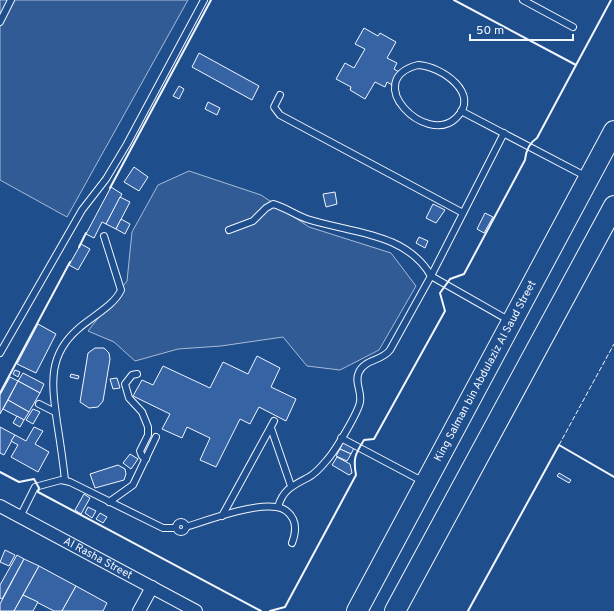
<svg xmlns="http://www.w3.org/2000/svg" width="614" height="611" font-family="Overpass,sans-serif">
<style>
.built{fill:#305b95;stroke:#a8bbd7}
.building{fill:#3563a3;stroke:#f2f6ff}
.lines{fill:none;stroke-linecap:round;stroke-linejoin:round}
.service-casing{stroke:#f2f6ff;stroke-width:8}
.minor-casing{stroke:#f2f6ff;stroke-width:14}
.primary-casing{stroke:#f2f6ff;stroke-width:22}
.service{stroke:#1f4e8c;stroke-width:6}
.minor{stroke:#1f4e8c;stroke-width:12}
.primary{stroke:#1f4e8c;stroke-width:20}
.fence{stroke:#f2f6ff;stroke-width:1;stroke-dasharray:5 2;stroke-linecap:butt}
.wall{stroke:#f2f6ff;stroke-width:2}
.labels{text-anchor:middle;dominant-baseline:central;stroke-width:3;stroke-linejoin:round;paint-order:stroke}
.street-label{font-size:11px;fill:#f2f6ff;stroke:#1f4e8c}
</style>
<rect width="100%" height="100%" fill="#1f4e8c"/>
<g class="built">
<path d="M0,0H188L67,217L0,180Z"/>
<path d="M189,171L261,195L309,227L391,253L416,286L379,350L340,370L307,366L283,337L221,346L178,349L135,361L114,342L88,331L127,281L132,232L158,185Z"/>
</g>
<g class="building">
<path d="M364,28L378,36L380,33L396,42L387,58L397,63L394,69L399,72L392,85L387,82L385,87L375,82L365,99L350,90L351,87L336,79L345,63L354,68L365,49L355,44Z"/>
<path d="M199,53L259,86L252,100L192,67Z"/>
<path d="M179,86L184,89L179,99L173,96Z"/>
<path d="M208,102L220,108L217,115L205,109Z"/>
<path d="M134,167L148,177L139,191L124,182Z"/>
<path d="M111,187L122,194L106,224L102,222L94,238L86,234Z"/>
<path d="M335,192L337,204L326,207L323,194Z"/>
<path d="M120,197L130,202L116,229L106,224Z"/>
<path d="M433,204L445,210L436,223L426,218Z"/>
<path d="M485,213L493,217L484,233L477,229Z"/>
<path d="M121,219L130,224L125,234L116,229Z"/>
<path d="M419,237L428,241L425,248L416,243Z"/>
<path d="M81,244L90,249L78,270L69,265Z"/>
<path d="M38,324L56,334L36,373L17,364Z"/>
<path d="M95,348H104L109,353L110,359L103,401L98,407L89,408L80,402L88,353Z"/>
<path d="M257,356L280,368L271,387L296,399L286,421L259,407L250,424L240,419L216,467L200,460L210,438L187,427L182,438L162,429L170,414L133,396L142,380L153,385L163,366L210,388L223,362L248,374Z"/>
<path d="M15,370L20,372L18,377L13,374Z"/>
<path d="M23,373L44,384L40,393L18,381Z"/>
<path d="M71,374L79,376L78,379L70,377Z"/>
<path d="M10,377L18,381L0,414V395Z"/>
<path d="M117,378L120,388L113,389L110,379Z"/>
<path d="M18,381L40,393L29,412L8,400Z"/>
<path d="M8,400L29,412L24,420L3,409Z"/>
<path d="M33,409L40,412L33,424L26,420Z"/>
<path d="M17,416L24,420L20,427L13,423Z"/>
<path d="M0,427L15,435L4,455L0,453Z"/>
<path d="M34,427L43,431L35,444L49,452L38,472L11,457L18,445L11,441L15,435L26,441Z"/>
<path d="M343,442L354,448L351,454L340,449Z"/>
<path d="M340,449L351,454L347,461L336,456Z"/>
<path d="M130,454L138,459L131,469L123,463Z"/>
<path d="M337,457L350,464L352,473L349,475L332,465Z"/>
<path d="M118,465L125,469L126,474L124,480L95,488L90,474Z"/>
<path d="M559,473L571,480L569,483L557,476Z"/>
<path d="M84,494L90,498L81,514L75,510Z"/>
<path d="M88,507L96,511L92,518L85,513Z"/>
<path d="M100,513L107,517L103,523L96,519Z"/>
<path d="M5,550L15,555L9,566L0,562Z"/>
<path d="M17,555L24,559L2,599L0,598V585Z"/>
<path d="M24,559L39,566L14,611H0V604Z"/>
<path d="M39,566L76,586L62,611H54L23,595Z"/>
<path d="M76,586L107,603L103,611H62Z"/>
<path d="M23,595L38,602L33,611H14Z"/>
</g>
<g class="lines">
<defs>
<g id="service">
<path d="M523,0L573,27"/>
<path d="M0,22L11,0"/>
<path d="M418,65C441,66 482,94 456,118C426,147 360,80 418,65Z"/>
<path d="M280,95L274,107L280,115L463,213"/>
<path d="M461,111L587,177"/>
<path d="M229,230L253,221L266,208L273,204C285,207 295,215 307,219C350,233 406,232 431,276L510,321"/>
<path d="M0,353L82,210L106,179L127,144L204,0"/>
<path d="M137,374L132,375L125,384L129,398L142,412L148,427V435L140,451L142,456L146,459"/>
<path d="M39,404L55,412"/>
<path d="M271,428L291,486"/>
<path d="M341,438L424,482"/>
<path d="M65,480C63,461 60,441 57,422C52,385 47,356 78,329C91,317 114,306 121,290L104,236"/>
<path d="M109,502L133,485L156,437"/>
<path d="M278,507C283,489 294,485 309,477C316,473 322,466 327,460C335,451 358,413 360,402C362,391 354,382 359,372C365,359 382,361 390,350L431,276L504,133"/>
<path d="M222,516L274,421"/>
<path d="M20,517L35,487L61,480L70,482L163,528H175"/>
<circle cx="181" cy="527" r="5"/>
<path d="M186,527C208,520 255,503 276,507C284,508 290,513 293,519C297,527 295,535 292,543"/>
</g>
<g id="minor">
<path id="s1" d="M0,506L196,611"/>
<path d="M139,611L152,587"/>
</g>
<g id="primary">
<path id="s2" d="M357,611L614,131"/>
<path d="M395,611L614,206"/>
</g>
</defs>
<use href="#service" class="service-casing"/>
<use href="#minor" class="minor-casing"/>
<use href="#primary" class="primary-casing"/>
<use href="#service" class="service"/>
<use href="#minor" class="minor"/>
<use href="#primary" class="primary"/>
<path class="fence" d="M559,445L614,344"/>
<g class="wall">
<path d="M454,0L576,65L611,0"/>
<path d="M110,188L211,0"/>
<path d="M79,247L86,233"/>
<path d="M0,393L70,262"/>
<path d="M0,472L19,482L34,479L39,488L38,492L261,611"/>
<path d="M270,611L285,607L356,475C353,459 355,454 364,440L374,439L445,311L440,293L450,279L464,274L525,160C526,150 529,143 537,138L576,65"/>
<path d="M468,611L559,445L614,477"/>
</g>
</g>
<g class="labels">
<g class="street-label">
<text stroke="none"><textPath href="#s2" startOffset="272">King Salman bin Abdulaziz Al Saud Street</textPath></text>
<text stroke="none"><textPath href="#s1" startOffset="111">Al Rasha Street</textPath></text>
</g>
</g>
<path d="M470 34v6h103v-6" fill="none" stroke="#f2f6ff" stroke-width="2"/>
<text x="476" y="34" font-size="12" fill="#f2f6ff" stroke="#1f4e8c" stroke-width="3" paint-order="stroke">50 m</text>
</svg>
